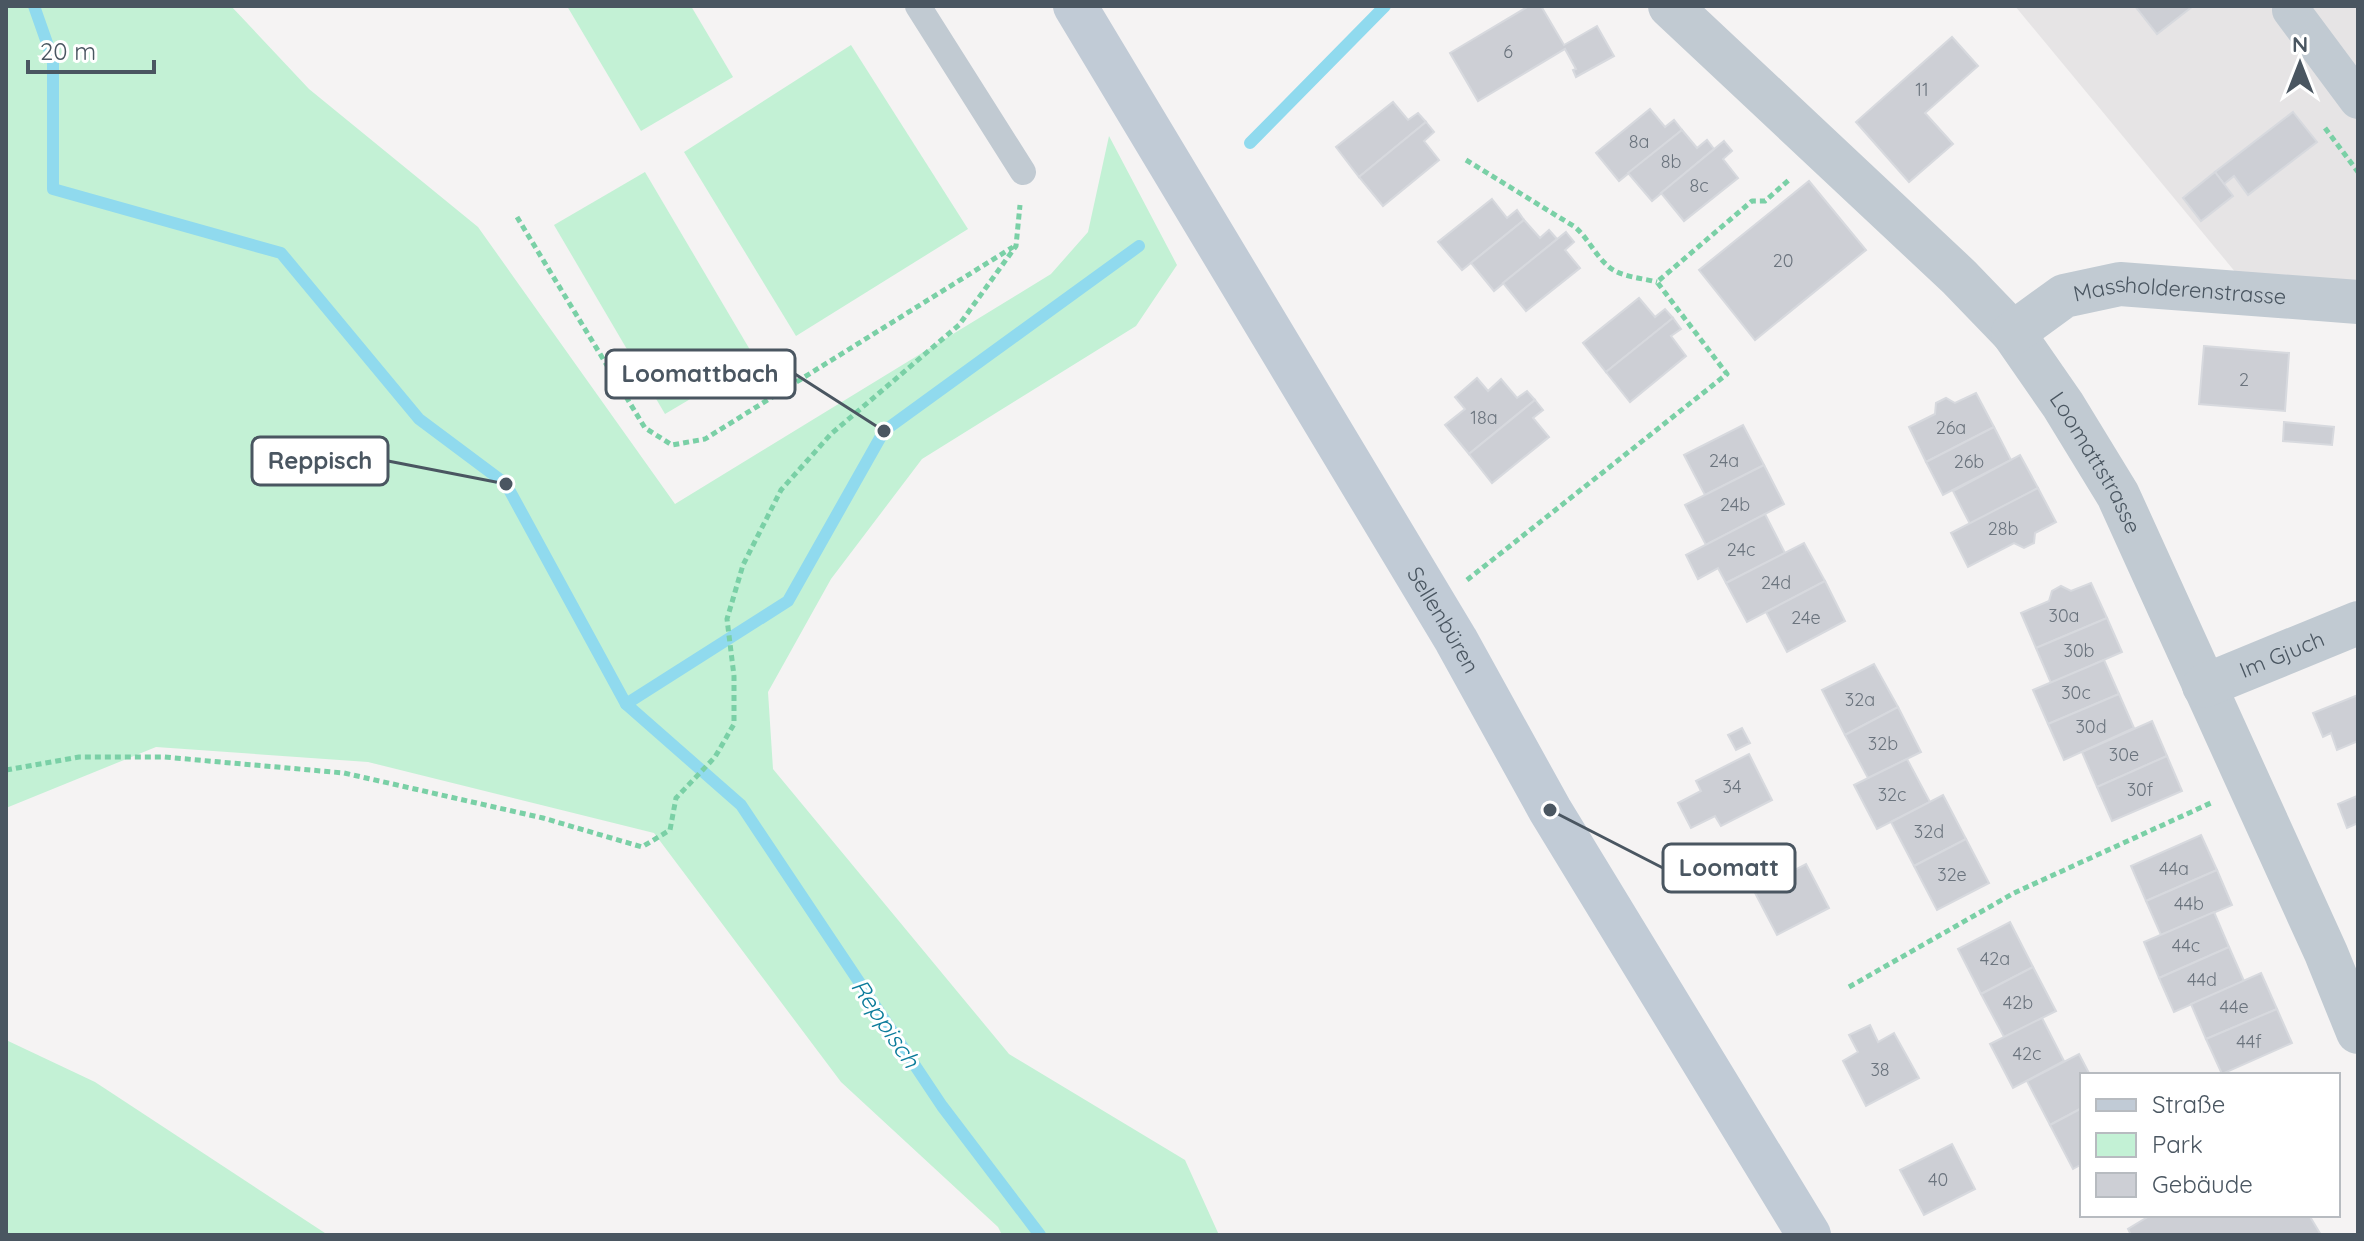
<svg xmlns="http://www.w3.org/2000/svg" width="2364" height="1241" font-family="Quicksand,sans-serif">
<style>
.education{fill:#e6e4e5}
.green{fill:#c3f1d5}
.lines{fill:none;stroke-linecap:round;stroke-linejoin:round}
.stream{stroke:#90daee;stroke-width:12}
.building{fill:#cdcfd5;stroke:#d7d9de;stroke-width:2}
.path{stroke:#7ad0a6;stroke-width:5;stroke-dasharray:6 4;stroke-linecap:butt}
.service{stroke:#c1cad2;stroke-width:26}
.pedestrian{stroke:#c1cad2;stroke-width:38}
.minor{stroke:#c1cad2;stroke-width:44}
.secondary{stroke:#c1cbd6;stroke-width:44}
.labels{text-anchor:middle;dominant-baseline:central;stroke-width:6;stroke-linejoin:round;paint-order:stroke}
.number-label{font-size:18px;fill:#6b747e}
.street-label{font-size:22px;fill:#4a5661;stroke:#fff}
.water-label{font-size:24px;font-style:italic;fill:#0c7c9b;stroke:#fff}
.leader{fill:none;stroke:#4a5661;stroke-width:3}
.callout-dot{fill:#4a5661;stroke:#fff;stroke-width:3}
.callout{fill:#fff;stroke:#4a5661;stroke-width:3}
.callout-label{font-size:24px;text-anchor:middle;font-weight:bold;fill:#4a5661}
</style>
<rect width="100%" height="100%" fill="#f5f3f3"/>
<path class="education" d="M2015,6H2358V284L2246,285Z"/>
<g class="green">
<path d="M6,6H231L309,89L478,227L675,504L1051,274L1088,232L1109,136L1177,265L1136,326L922,459L831,579L768,692L773,769L1009,1054L1185,1160L1219,1235H1002L998,1227L841,1082L654,833L368,762L156,747L6,808Z"/>
<path d="M567,6H691L733,77L641,131Z"/>
<path d="M851,45L968,229L796,336L684,152Z"/>
<path d="M645,172L756,360L665,414L554,225Z"/>
<path d="M6,1040L95,1082L328,1235H6Z"/>
</g>
<g class="lines">
<g class="stream">
<path d="M34,6L53,60V189L281,253L419,419L506,484L626,704L741,805L942,1106L1040,1235"/>
<path d="M1250,143L1385,6"/>
<path d="M626,704L788,601L884,431L1139,246"/>
</g>
</g>
<g class="building">
<path d="M1529,6H1541L1564,45L1597,26L1614,56L1576,77L1573,70L1576,69L1565,49L1478,101L1450,53Z"/>
<path d="M2135,6H2193L2157,34Z"/>
<path d="M1952,37L1978,66L1925,113L1953,144L1909,182L1856,122Z"/>
<path d="M1393,102L1408,120L1418,113L1426,122L1359,177L1336,147Z"/>
<path d="M1650,109L1665,127L1674,120L1682,130L1619,181L1596,153Z"/>
<path d="M2293,112L2317,142L2248,195L2234,176L2224,184L2215,172Z"/>
<path d="M1426,122L1434,132L1424,141L1439,160L1383,206L1359,177Z"/>
<path d="M1682,130L1697,148L1707,140L1714,149L1652,201L1628,173Z"/>
<path d="M1724,141L1732,151L1723,159L1738,178L1684,221L1661,193Z"/>
<path d="M2215,172L2233,196L2201,221L2183,198Z"/>
<path d="M1809,181L1866,250L1755,340L1699,270Z"/>
<path d="M1492,199L1507,218L1517,210L1524,220L1462,270L1438,242Z"/>
<path d="M1524,220L1540,238L1549,230L1557,239L1494,291L1471,263Z"/>
<path d="M1566,232L1574,242L1565,250L1580,268L1526,311L1503,283Z"/>
<path d="M1639,298L1655,317L1665,309L1673,318L1606,372L1583,343Z"/>
<path d="M1673,318L1681,329L1671,336L1686,356L1630,402L1606,372Z"/>
<path d="M2204,346L2289,353L2285,411L2199,404Z"/>
<path d="M1477,378L1488,391L1501,379L1517,398L1527,391L1535,400L1469,454L1445,425L1465,409L1455,397Z"/>
<path d="M1976,393L1994,427L1926,462L1909,427L1935,414L1936,403L1946,398L1955,403Z"/>
<path d="M1535,400L1543,410L1533,418L1549,437L1492,483L1469,454Z"/>
<path d="M2284,422L2334,427L2332,445L2283,441Z"/>
<path d="M1743,425L1764,465L1705,495L1684,455Z"/>
<path d="M1994,427L2011,460L1943,495L1926,462Z"/>
<path d="M2020,455L2038,488L1970,524L1953,491Z"/>
<path d="M1764,465L1784,504L1706,545L1685,505Z"/>
<path d="M2038,488L2056,522L2035,533L2034,543L2024,548L2014,543L1968,567L1951,533Z"/>
<path d="M1765,514L1785,553L1726,583L1718,568L1698,579L1686,555Z"/>
<path d="M1804,543L1825,581L1747,622L1726,583Z"/>
<path d="M1825,581L1845,621L1787,652L1766,612Z"/>
<path d="M2091,583L2107,618L2036,648L2021,613L2049,601L2052,591L2061,586L2071,591Z"/>
<path d="M2107,618L2122,652L2051,683L2036,648Z"/>
<path d="M2104,660L2119,694L2048,724L2033,690Z"/>
<path d="M1874,664L1898,707L1845,735L1822,690Z"/>
<path d="M2119,694L2134,728L2064,760L2048,724Z"/>
<path d="M2358,695V741L2337,750L2331,733L2323,737L2313,713Z"/>
<path d="M1898,707L1921,752L1868,778L1845,735Z"/>
<path d="M2152,721L2167,756L2097,787L2082,752Z"/>
<path d="M1742,728L1750,743L1736,750L1728,735Z"/>
<path d="M1749,754L1772,800L1721,826L1715,816L1691,828L1678,803L1701,791L1696,781Z"/>
<path d="M2167,756L2182,791L2112,821L2097,787Z"/>
<path d="M1907,759L1930,802L1877,829L1854,785Z"/>
<path d="M1943,795L1966,839L1914,866L1891,822Z"/>
<path d="M2357,796L2358,823L2347,828L2338,804Z"/>
<path d="M2201,835L2217,870L2146,901L2131,866Z"/>
<path d="M1966,839L1989,883L1937,910L1914,866Z"/>
<path d="M1806,864L1829,908L1777,935L1754,891Z"/>
<path d="M2217,870L2232,905L2161,935L2146,901Z"/>
<path d="M2214,912L2229,947L2159,978L2144,942Z"/>
<path d="M2010,922L2033,967L1981,994L1958,949Z"/>
<path d="M2229,947L2244,981L2174,1012L2159,978Z"/>
<path d="M2033,967L2056,1011L2004,1037L1981,994Z"/>
<path d="M2261,973L2277,1009L2206,1039L2191,1004Z"/>
<path d="M2277,1009L2292,1043L2222,1074L2206,1039Z"/>
<path d="M2042,1018L2064,1061L2013,1088L1990,1044Z"/>
<path d="M1870,1025L1878,1042L1894,1033L1919,1078L1866,1106L1843,1061L1858,1052L1849,1035Z"/>
<path d="M2079,1054L2090,1075H2082V1108L2050,1125L2027,1081Z"/>
<path d="M2082,1108V1164L2073,1169L2050,1125Z"/>
<path d="M1952,1144L1975,1189L1924,1215L1900,1170Z"/>
<path d="M2151,1215H2309L2321,1235H2131L2128,1229Z"/>
</g>
<g class="lines">
<g class="path">
<path d="M2325,128L2358,172"/>
<path d="M1466,160L1575,227C1588,238 1595,255 1608,266C1620,277 1642,278 1657,282"/>
<path d="M517,217L645,428L672,445L705,439L1013,247"/>
<path d="M1467,580L1727,374L1657,282L1752,201H1765L1790,179"/>
<path d="M6,770L79,757H164L344,773L543,818L642,847L670,830L676,798L715,757L734,724V676L727,619L743,565L781,490L831,434L959,325L1016,246L1020,205"/>
<path d="M1849,987L2014,893L2213,802"/>
</g>
<path class="service" d="M918,6L1023,172"/>
<path class="pedestrian" d="M2291,10L2358,100"/>
<g class="minor">
<path id="s1" d="M1670,6L1959,277L2013,333L2063,405L2118,495L2326,953L2358,1032"/>
<path id="s2" d="M2013,333L2064,296L2120,284L2358,302"/>
<path id="s3" d="M2204,686L2358,623"/>
</g>
<path class="secondary" id="s4" d="M1075,6L1456,640L1550,810L1809,1235"/>
</g>
<g class="labels">
<g class="number-label">
<text x="1508" y="51">6</text>
<text x="1922" y="89">11</text>
<text x="1639" y="141">8a</text>
<text x="1671" y="161">8b</text>
<text x="1699" y="185">8c</text>
<text x="1783" y="260">20</text>
<text x="2244" y="379">2</text>
<text x="1484" y="417">18a</text>
<text x="1951" y="427">26a</text>
<text x="1724" y="460">24a</text>
<text x="1969" y="461">26b</text>
<text x="1735" y="504">24b</text>
<text x="2003" y="528">28b</text>
<text x="1741" y="549">24c</text>
<text x="1776" y="582">24d</text>
<text x="2064" y="615">30a</text>
<text x="1806" y="617">24e</text>
<text x="2079" y="650">30b</text>
<text x="2076" y="692">30c</text>
<text x="1860" y="699">32a</text>
<text x="2091" y="726">30d</text>
<text x="1883" y="743">32b</text>
<text x="2124" y="754">30e</text>
<text x="1732" y="786">34</text>
<text x="2140" y="789">30f</text>
<text x="1892" y="794">32c</text>
<text x="1929" y="831">32d</text>
<text x="2174" y="868">44a</text>
<text x="1952" y="874">32e</text>
<text x="2189" y="903">44b</text>
<text x="2186" y="945">44c</text>
<text x="1995" y="958">42a</text>
<text x="2202" y="979">44d</text>
<text x="2018" y="1002">42b</text>
<text x="2234" y="1006">44e</text>
<text x="2249" y="1041">44f</text>
<text x="2027" y="1053">42c</text>
<text x="1880" y="1069">38</text>
<text x="1938" y="1179">40</text>
</g>
<g class="street-label">
<text stroke="none"><textPath href="#s2" startOffset="180">Massholderenstrasse</textPath></text>
<text stroke="none"><textPath href="#s1" startOffset="628">Loomattstrasse</textPath></text>
<text stroke="none"><textPath href="#s4" startOffset="716">Sellenbüren</textPath></text>
<text stroke="none"><textPath href="#s3" startOffset="84">Im Gjuch</textPath></text>
</g>
<g class="water-label">
<text transform="translate(886 1023) rotate(56)">Reppisch</text>
</g>
</g>
<path class="leader" d="M884 431L795 374M506 484L388 461M1550 810L1663 868"/>
<g class="callout-dot">
<circle cx="884" cy="431" r="8"/>
<circle cx="506" cy="484" r="8"/>
<circle cx="1550" cy="810" r="8"/>
</g>
<g class="callout">
<rect x="606" y="350" width="189" height="48" rx="8"/>
<rect x="252" y="437" width="136" height="48" rx="8"/>
<rect x="1663" y="844" width="132" height="48" rx="8"/>
</g>
<g class="callout-label">
<text x="700" y="382">Loomattbach</text>
<text x="320" y="469">Reppisch</text>
<text x="1729" y="876">Loomatt</text>
</g>
<rect width="2364" height="1241" fill="none" stroke="#4a5661" stroke-width="16"/>
<rect x="2080" y="1073" width="260" height="144" fill="#ffffff" stroke="#b7bbc0" stroke-width="2"/>
<rect x="2096" y="1099" width="40" height="12" fill="#c1cbd6" stroke="#b7bbc0" stroke-width="2"/>
<text x="2152" y="1113" font-size="24" fill="#4a5661">Straße</text>
<rect x="2096" y="1133" width="40" height="24" fill="#c3f1d5" stroke="#b7bbc0" stroke-width="2"/>
<text x="2152" y="1153" font-size="24" fill="#4a5661">Park</text>
<rect x="2096" y="1173" width="40" height="24" fill="#cdcfd5" stroke="#b7bbc0" stroke-width="2"/>
<text x="2152" y="1193" font-size="24" fill="#4a5661">Gebäude</text>
<g transform="translate(2300 64)" stroke="#ffffff" stroke-width="6" paint-order="stroke">
<path d="M0-6L14 30L0 20L-14 30Z" fill="#4a5661"/>
<text y="-12" font-size="22" font-weight="bold" text-anchor="middle" fill="#4a5661">N</text>
</g>
<path d="M28 60v12h126v-12" fill="none" stroke="#4a5661" stroke-width="4"/>
<text x="40" y="60" font-size="24" fill="#4a5661" stroke="#ffffff" stroke-width="6" paint-order="stroke">20 m</text>
</svg>
